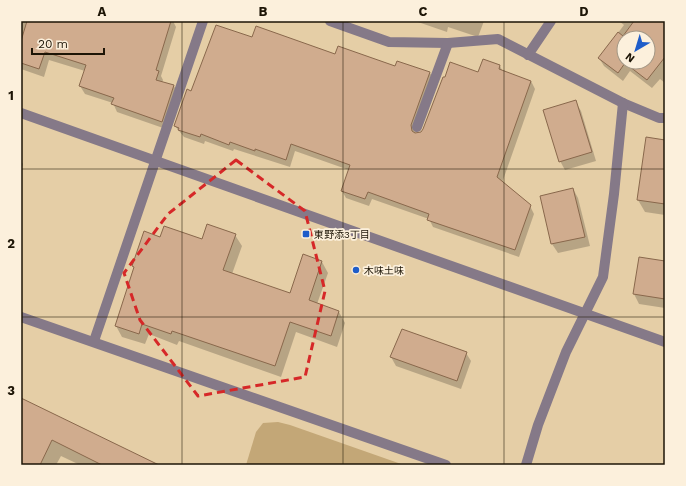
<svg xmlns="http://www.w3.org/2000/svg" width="686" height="486" font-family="'Work Sans','Noto Sans JP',sans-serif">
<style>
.green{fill:#c3a777}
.shadow{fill:#0003;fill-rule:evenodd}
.building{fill:#d0ac8e;stroke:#89684c;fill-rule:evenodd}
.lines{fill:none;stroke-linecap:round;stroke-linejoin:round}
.minor{stroke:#857988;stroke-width:10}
.marked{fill:none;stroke:#d62828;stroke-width:3;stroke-dasharray:8 5;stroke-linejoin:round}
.grid{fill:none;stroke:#1d1506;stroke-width:1;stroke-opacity:0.55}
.poi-dot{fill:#1f5dc9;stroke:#fcf0dc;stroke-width:1.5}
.labels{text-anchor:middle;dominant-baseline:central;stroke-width:3.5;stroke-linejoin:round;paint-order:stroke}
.poi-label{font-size:10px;fill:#1d1506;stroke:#fcf0dc;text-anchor:start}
.neatline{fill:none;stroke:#1d1506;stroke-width:1.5}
.grid-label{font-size:13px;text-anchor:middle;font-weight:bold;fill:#1d1506}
</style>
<rect width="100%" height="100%" fill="#e5cea6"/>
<path class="green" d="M278,422L290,425L404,465H246L256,432L263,423Z"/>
<g class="shadow">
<path d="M21,21H173L176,27L161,76L163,80L162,83L174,86L178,94L166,129L117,112L113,103L85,94L80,86L85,71L49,60L44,77L21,69Z"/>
<path d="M415,21H484L478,37L448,27L447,32Z"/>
<path d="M619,21H665V83L660,79L652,88L630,71L623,81L604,66L599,58L624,25ZM624,38H648V62H624Z"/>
<path d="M252,39L430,73L434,80L415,134L421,133L479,74L500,66L503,72L531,81L535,89L502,183L530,206L534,214L519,257L433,227L429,219L372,199L369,206L346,198L342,191L349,170L295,151L290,167L234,149L233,151L205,141L204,144L184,137L175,126L192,92Z"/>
<path d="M575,101L581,111L596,161L565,170L560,161Z"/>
<path d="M665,141V215L645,212L638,200Z"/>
<path d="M21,161L23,164L21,171Z"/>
<path d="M573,189L578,198L590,246L558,253L552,244L541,197Z"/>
<path d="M235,235L242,246L232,274L290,295L322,262L328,273L317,304L339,312L345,323L337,347L296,332L281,377L179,341L177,345L149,334L145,344L122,337L116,326L135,269L133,266L161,238L202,241Z"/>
<path d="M639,258L665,262V308L639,304L634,294Z"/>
<path d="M466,353L471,361L461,389L396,366L391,357Z"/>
<path d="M21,399L157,465H80L61,456L56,465H21Z"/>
</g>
<g class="building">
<path d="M27,21H171L156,70L159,71L156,80L174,85L162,122L111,104L114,98L79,86L86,65L45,52L39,69L21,63V41Z"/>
<path d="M634,21H665V57L647,80L625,63L618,73L598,58L618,32L623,36ZM624,38H648V62H624Z"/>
<path d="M216,25L252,37L256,26L335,54L338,46L395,66L397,61L430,72L411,125L412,131L415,133L421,132L423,129L443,77H445L450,62L478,72L483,59L500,65L499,69L531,81L497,177L531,205L515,250L427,220L429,214L368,192L365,199L341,191L350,165L291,144L286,160L255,149V151L230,142L229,145L201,134L200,137L178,130L179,128L174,126L187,89L191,91Z"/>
<path d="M576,100L592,152L559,162L543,110Z"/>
<path d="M646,137L665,140V204L637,200Z"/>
<path d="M573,188L585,237L551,244L540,196Z"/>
<path d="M207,224L236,234L223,270L290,293L303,254L322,261L309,300L339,311L331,336L290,322L275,366L172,331L171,334L142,324L139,334L115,326L134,267L132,266L144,231L160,237L164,226L202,239Z"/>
<path d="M639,257L665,261V299L633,294Z"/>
<path d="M402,329L467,352L457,381L390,357Z"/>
<path d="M21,398L159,465H102L52,440L40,465H21Z"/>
</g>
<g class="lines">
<g class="minor">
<path d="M330,21L389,42L448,43L498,39L623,103L659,118H665"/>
<path d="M528,55L551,21"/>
<path d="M21,113L665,342"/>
<path d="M417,127L448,43"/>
<path d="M21,317L446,465"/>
<path d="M94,341L203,21"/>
<path d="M526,465L538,425L566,352L603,277L614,194L623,103"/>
</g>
</g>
<path class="marked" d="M236,160L305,211L325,291L305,377L198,396L140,320L124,273L168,214Z"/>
<path class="grid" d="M182,21V465M343,21V465M504,21V465M21,169H665M21,317H665"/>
<g class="poi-dot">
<rect x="302" y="230" width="8" height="8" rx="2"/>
<circle cx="356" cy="270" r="4"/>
</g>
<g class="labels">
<g class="poi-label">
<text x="314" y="234">東野添3丁目</text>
<text x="364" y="270">木味土味</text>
</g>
</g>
<rect width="686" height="486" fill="none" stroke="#fcf0dc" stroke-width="44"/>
<g transform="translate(636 50) rotate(218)"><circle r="19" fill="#fcf0dc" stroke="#a39886"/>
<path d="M0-3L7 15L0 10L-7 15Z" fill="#1f5dc9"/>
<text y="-6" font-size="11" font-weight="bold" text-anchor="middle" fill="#1d1506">N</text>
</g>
<path d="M32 48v6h72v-6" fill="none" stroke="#1d1506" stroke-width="2"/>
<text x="38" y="48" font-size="12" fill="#1d1506" stroke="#fcf0dc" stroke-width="3" paint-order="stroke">20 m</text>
<rect x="22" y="22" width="642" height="442" class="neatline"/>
<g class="grid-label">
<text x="102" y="16">A</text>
<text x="263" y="16">B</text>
<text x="423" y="16">C</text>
<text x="584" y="16">D</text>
<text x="11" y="100">1</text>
<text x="11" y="248">2</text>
<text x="11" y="395">3</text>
</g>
</svg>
